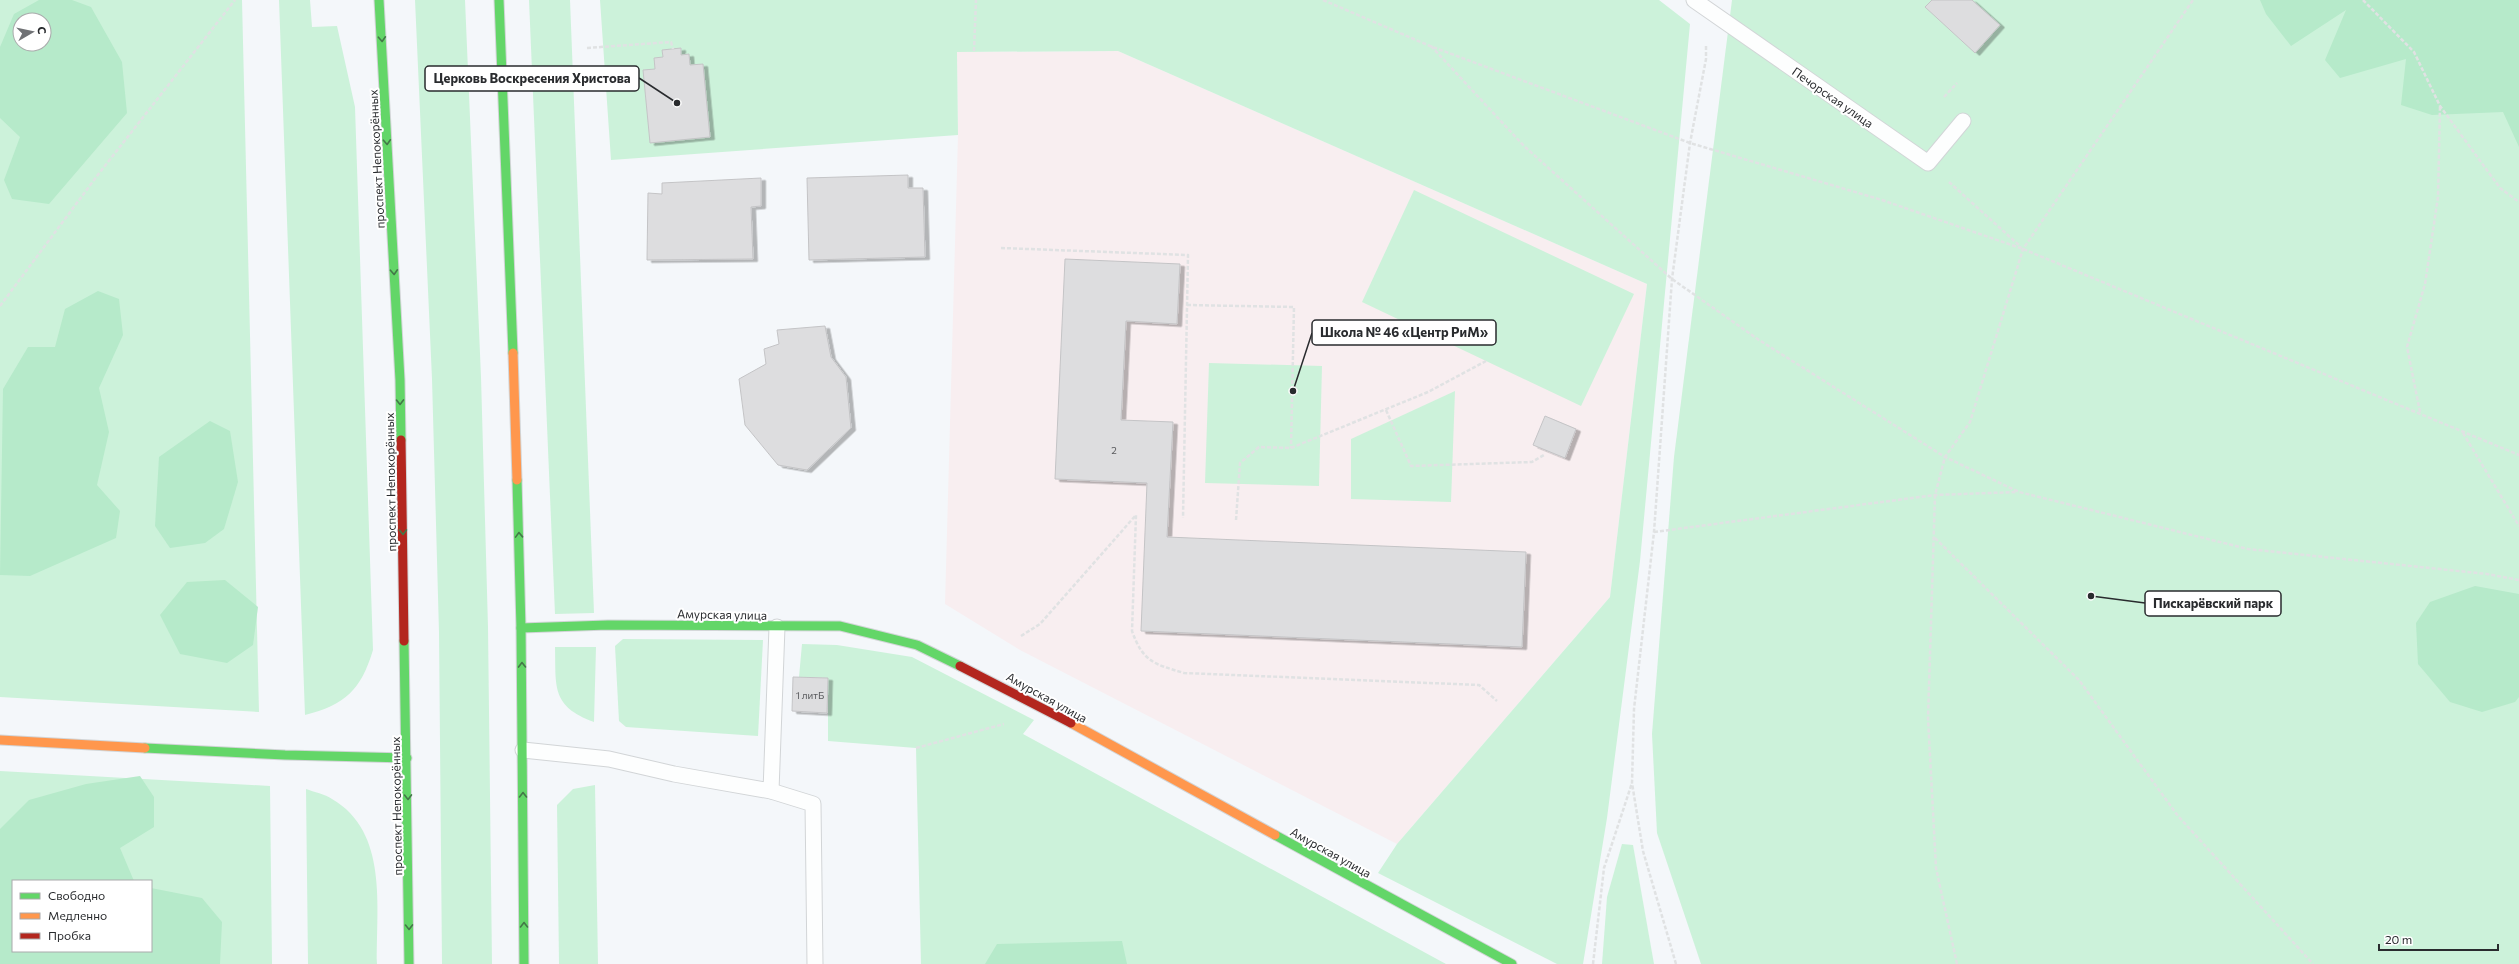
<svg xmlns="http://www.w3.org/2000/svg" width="2519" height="964" font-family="Commissioner,sans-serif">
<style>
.education{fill:#f8eef0}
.green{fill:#ccf2da;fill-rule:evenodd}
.forest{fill:#b6eaca;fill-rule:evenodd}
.building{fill:#dddddf;stroke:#c4c4c6;filter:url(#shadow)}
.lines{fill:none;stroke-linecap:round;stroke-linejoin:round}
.lane-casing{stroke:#d2d5d7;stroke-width:17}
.fast-casing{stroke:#d2d5d7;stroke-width:11}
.slow-casing{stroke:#d2d5d7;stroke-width:11}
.jam-casing{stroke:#d2d5d7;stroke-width:11}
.path{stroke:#e0e2e3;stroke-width:2.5;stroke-dasharray:4 2;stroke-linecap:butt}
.lane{stroke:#fdfefe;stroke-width:15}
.fast{stroke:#63d668;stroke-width:9}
.slow{stroke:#ff974d;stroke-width:9}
.jam{stroke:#b3261e;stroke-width:9}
.oneway{stroke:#437848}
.labels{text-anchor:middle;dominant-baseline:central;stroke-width:4;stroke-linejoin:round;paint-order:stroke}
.number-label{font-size:10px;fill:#58595c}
.street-label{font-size:12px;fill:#292b2e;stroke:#fff}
.leader{fill:none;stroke:#292b2e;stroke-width:1.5}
.callout-dot{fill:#292b2e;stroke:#fff;stroke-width:1.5}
.callout{fill:#fff;stroke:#292b2e;stroke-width:1.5}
.callout-label{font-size:13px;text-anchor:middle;font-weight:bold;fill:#292b2e}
</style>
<defs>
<filter id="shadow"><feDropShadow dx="4.5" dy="2.5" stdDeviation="0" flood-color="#0004"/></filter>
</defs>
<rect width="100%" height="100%" fill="#f4f7fa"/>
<path class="education" d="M1118,51L1647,284L1610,597L1397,844L1020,650L945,604L958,135L957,52Z"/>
<g class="green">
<path d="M0,0H242L259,712L0,697ZM20,20H44V44H20Z"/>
<path d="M279,0H310L312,27L337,26L355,107L373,650C361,690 345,705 305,715Z"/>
<path d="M415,0H465L481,377L488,627L492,964H442L439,632L432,379Z"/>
<path d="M529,0H570L594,613L555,614Z"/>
<path d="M600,0H1659L1690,24L1640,561L1607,818L1583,964H1557L1378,873L1397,844L1610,597L1647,284L1118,51L957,52L958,135L611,160Z"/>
<path d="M1732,0H2519V964H1701L1657,833L1652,734L1674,457Z"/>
<path d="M1414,190L1634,294L1581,406L1362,302Z"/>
<path d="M1209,363L1322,366L1319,486L1205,483Z"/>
<path d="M1455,391L1451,502L1351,499V439Z"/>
<path d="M623,639L763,640L758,736L626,727L619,721L615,646Z"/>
<path d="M802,644L837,645L912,657L1034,720L1023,734L1446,964H921L916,748L828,741V678L799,677Z"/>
<path d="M555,647H596L594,722C551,706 556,687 555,647Z"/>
<path d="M0,771L270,786L272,964H0ZM13,881H151V951H13Z"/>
<path d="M595,785L598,964H559L557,805L573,789Z"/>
<path d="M306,789C314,792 325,794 332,799C389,832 376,908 377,964H308Z"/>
<path d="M1622,844L1633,845L1654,964H1602L1607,897Z"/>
</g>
<g class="forest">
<path d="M39,0H72L91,7L122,62L127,113L49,204L12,199L4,180L20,137L0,118V47L14,14ZM20,20H44V44H20Z"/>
<path d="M2260,0H2519V147L2503,112L2432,115L2401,105L2406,59L2340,78L2325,60L2346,10L2291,46L2266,14Z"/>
<path d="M98,291L119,299L123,335L99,388L109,432L97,485L120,511L116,538L30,576L0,575L3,389L28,347H55L65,309Z"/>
<path d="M210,421L230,431L238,482L224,529L205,543L170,548L155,526L159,457Z"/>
<path d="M225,580L258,607L253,645L227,663L180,654L160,615L187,582Z"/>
<path d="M2475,586L2519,594V697L2515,702L2482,712L2450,702L2418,664L2416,623L2430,602Z"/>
<path d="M140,776L154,797V827L120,848L134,881H13V951H151V888L202,898L222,922L220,964H0V829L29,800L86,784Z"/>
<path d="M1122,941L1127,964H985L997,944Z"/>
</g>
<g class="building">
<path d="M1932,0H1972L2000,25L1975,53L1925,7Z"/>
<path d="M681,48V55L689,54L690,65L703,64L710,137L650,143L643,70L655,69L654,58L663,57L662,50Z"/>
<path d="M908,175V188H923L925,257L809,260L807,178Z"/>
<path d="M761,178V206L751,207L753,259L647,260L648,193L662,194V183Z"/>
<path d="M1065,259L1180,264L1177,324L1126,321L1121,420L1173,422L1167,537L1526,552L1522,647L1141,631L1147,483L1055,479Z"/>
<path d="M825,326L831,357L846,377L851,428L807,470L778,465L745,425L739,379L766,364L764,349L779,344L777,330Z"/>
<path d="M1545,416L1576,429L1565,458L1533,445Z"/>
<path d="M793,677L828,678L827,713L792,711Z"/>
</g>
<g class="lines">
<defs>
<g id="lane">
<path d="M1694,0L1928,163L1963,121"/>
<path d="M523,750L609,759L674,774L771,791L813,804L815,964"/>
<path d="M771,791L777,627"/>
</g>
<g id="fast">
<path d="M379,0L400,380L401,440"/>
<path d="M499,0L513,353"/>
<path d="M517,480L521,628L524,964"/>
<path d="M521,628L608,625L840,626L917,645L960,666"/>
<path d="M404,641L409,964"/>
<path d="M145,748L285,755L407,758"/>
<path d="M1275,835L1512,964"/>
</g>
<g id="slow">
<path d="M513,353L517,480"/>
<path d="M1071,723L1275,835"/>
<path d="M0,740L145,748"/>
</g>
<g id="jam">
<path d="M401,440L404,641"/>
<path d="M960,666L1071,723"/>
</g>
</defs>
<use href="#lane" class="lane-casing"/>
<use href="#fast" class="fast-casing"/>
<use href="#slow" class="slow-casing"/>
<use href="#jam" class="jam-casing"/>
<g class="path">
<path d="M1323,0L1430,46L1690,143L1882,200L2023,249L2519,455"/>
<path d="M2363,0L2414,52L2440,106L2500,188L2519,202"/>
<path d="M1431,46L1524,146L1672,279L1759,340L1945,457L2019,492L2248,549L2487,574L2519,580"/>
<path d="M587,48L671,42L673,49"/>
<path d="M974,51L976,0"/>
<path d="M1944,97L1957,83"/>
<path d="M1949,182L2021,247"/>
<path d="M1001,248L1188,255L1183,518"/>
<path d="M1187,305L1294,307L1291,448"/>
<path d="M0,306L97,176L235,0"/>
<path d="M1386,410L1411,466L1532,462L1544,455"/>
<path d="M2420,412L2407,347L2425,284L2438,197L2440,106"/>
<path d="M2463,433L2519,526"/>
<path d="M1236,520L1240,463L1259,447L1291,448L1428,392L1486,361"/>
<path d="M1654,532L1935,495L2017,492"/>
<path d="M1935,538L2079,680L2178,816L2313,964"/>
<path d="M1021,636L1040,624L1136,515L1132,631C1143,662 1154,664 1184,673L1479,685L1497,701"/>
<path d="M916,748L1004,724"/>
<path d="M1593,964L1604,868L1632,783"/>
<path d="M1676,964L1643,851L1632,783L1634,709L1654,532L1672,279L1690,143L1706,59V44"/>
<path d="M1957,964L1936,868L1928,718L1935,495L1945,457L1970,422L2023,249L2193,0"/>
</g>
<use href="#lane" class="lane"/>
<use href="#fast" class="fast"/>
<use href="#slow" class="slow"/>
<use href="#jam" class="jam"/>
</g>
<defs><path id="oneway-chevron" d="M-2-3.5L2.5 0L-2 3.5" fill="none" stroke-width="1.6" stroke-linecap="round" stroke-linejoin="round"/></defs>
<g class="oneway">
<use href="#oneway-chevron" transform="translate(382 39) rotate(87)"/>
<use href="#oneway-chevron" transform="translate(387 142) rotate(87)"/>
<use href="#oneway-chevron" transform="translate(394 272) rotate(87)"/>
<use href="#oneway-chevron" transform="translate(400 402) rotate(89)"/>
<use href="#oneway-chevron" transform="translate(403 532) rotate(89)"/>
<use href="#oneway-chevron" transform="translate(519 535) rotate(-92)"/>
<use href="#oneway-chevron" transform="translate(522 665) rotate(-91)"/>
<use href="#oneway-chevron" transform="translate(523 795) rotate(-90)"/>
<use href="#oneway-chevron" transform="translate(408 797) rotate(89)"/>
<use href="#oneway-chevron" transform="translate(524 925) rotate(-90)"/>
<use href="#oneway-chevron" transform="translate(409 927) rotate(89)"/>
</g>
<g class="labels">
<g class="number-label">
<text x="1114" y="450">2</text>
<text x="810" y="695">1 литБ</text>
</g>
<g class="street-label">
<text transform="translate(1833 97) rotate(35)">Печорская улица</text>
<text transform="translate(376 159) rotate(-93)">проспект Непокорённых</text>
<text transform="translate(390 482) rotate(-91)">проспект Непокорённых</text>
<text transform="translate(722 614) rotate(1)">Амурская улица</text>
<text transform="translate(1047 697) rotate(29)">Амурская улица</text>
<text transform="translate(396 806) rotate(-91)">проспект Непокорённых</text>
<text transform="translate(1331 852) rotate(29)">Амурская улица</text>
</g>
</g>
<path class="leader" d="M677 103L639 78M1293 391L1312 333M2091 596L2145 603"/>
<g class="callout-dot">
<circle cx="677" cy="103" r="4"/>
<circle cx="1293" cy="391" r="4"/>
<circle cx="2091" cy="596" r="4"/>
</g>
<g class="callout">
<rect x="425" y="66" width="214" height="25" rx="4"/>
<rect x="1312" y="320" width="184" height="25" rx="4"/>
<rect x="2145" y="591" width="136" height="25" rx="4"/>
</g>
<g class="callout-label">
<text x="532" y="83">Церковь Воскресения Христова</text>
<text x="1404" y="337">Школа № 46 «Центр РиМ»</text>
<text x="2213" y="608">Пискарёвский парк</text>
</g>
<rect x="12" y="880" width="140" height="72" fill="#ffffff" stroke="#a9aaab"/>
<rect x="20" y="893" width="20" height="6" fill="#63d668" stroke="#a9aaab"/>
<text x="48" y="900" font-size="12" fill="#292b2e">Свободно</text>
<rect x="20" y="913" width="20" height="6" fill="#ff974d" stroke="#a9aaab"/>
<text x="48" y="920" font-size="12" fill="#292b2e">Медленно</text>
<rect x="20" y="933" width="20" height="6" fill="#b3261e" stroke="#a9aaab"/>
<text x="48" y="940" font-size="12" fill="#292b2e">Пробка</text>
<g transform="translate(32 32) rotate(81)"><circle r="19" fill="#ffffff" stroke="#a9aaab"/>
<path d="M0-3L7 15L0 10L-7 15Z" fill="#707275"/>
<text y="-6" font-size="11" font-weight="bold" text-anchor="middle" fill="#292b2e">С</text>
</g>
<path d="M2379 944v6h119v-6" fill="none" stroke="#292b2e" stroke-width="2"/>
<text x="2385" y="944" font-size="12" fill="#292b2e" stroke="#ffffff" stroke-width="3" paint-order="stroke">20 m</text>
</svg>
